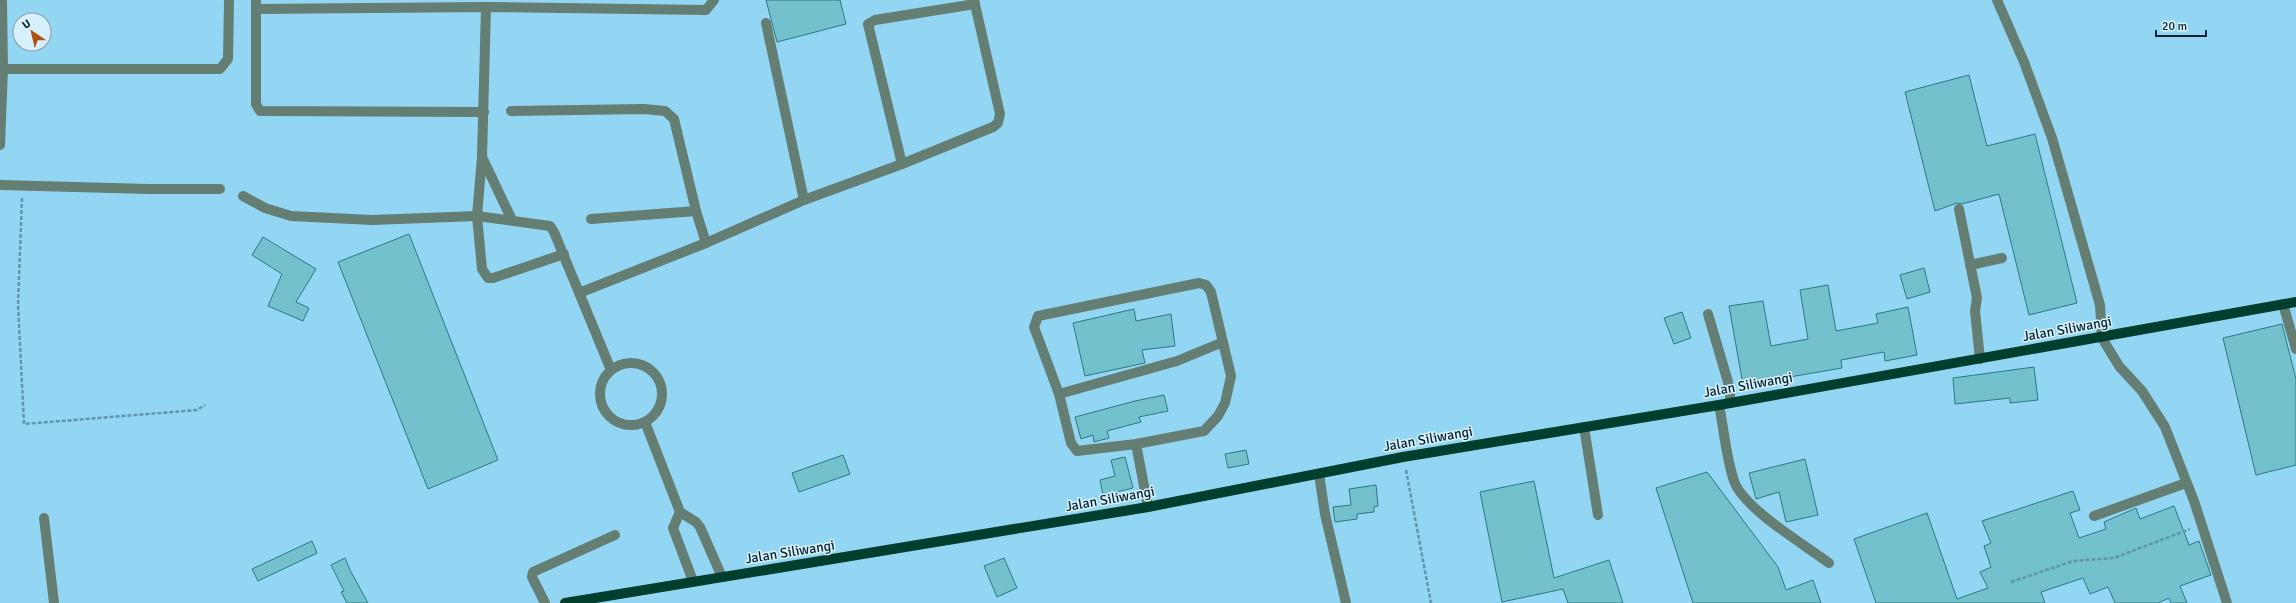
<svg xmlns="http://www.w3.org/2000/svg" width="2296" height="603" font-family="Signika,sans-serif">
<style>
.building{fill:#73c1cc;stroke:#287a84}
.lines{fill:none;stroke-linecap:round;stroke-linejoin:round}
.path{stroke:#6095ac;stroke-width:2.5;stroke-dasharray:4 2;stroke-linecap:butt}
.minor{stroke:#647e73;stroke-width:10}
.major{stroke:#003f2d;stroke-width:10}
.labels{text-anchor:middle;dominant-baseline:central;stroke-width:3;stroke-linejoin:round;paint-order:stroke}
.street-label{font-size:14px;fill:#08242f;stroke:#d7f1fc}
</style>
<rect width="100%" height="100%" fill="#93d6f3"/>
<g class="building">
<path d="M766,0H840L846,24L777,42Z"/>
<path d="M1969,75L1987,146L2035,134L2077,303L2029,315L1999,194L1962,204L1957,203L1935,211L1905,92Z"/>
<path d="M409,234L498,460L428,489L338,262Z"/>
<path d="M263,237L316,269L296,302L309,308L303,321L268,306L282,274L252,255Z"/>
<path d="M1924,268L1930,292L1907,299L1900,275Z"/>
<path d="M1828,285L1836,331L1878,323L1876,314L1908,307L1917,355L1885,361L1884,352L1841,360L1842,368L1743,385L1729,306L1763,301L1771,346L1808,339L1800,290Z"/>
<path d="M1134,309L1136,321L1171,314L1175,346L1142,350L1145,363L1085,376L1073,323Z"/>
<path d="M1682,312L1691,338L1674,344L1664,318Z"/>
<path d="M2282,324L2296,379V465L2256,475L2223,338Z"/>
<path d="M2034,367L2038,400L2010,403V398L1955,404L1953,378Z"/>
<path d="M1164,395L1168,411L1139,417L1141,422L1107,431L1109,438L1094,442L1093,435L1081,439L1075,417L1135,401Z"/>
<path d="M1246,450L1249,464L1228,468L1225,454Z"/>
<path d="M843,455L850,474L799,492L792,473Z"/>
<path d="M1125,457L1133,488L1103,495L1100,480L1115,476L1111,460Z"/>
<path d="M1805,459L1818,515L1786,522L1779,492L1756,499L1749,473Z"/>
<path d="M1707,472L1778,567L1786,590L1813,580L1821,603H1693L1656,488Z"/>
<path d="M1534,481L1554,578L1609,560L1623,603H1568L1563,589L1502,602L1480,492Z"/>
<path d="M1376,485L1378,506L1374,507V512L1357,514V519L1335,522L1333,507L1351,505L1349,489Z"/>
<path d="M2073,491L2080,510L2070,513L2079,538L2106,529L2104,522L2136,508L2140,519L2174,506L2189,545L2199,541L2211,575L2180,586L2187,603H2171L2169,598L2158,603H2115L2108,587L2090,594L2083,578L2041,592L2045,603H1876L1854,539L1927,513L1957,599L1988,588L1980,572L1991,567L1984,546L1991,543L1982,521Z"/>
<path d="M312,541L317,553L258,581L252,569Z"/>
<path d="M345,558L350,570L368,603H347L341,592L344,591L331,565Z"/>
<path d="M1004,558L1017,588L997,597L984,566Z"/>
</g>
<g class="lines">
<g class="path">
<path d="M22,198L18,304L24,424L197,410L205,405"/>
<path d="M1406,470L1431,603"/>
<path d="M2011,582L2073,561L2114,558L2190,529"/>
</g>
<g class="minor">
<path d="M256,0V104L260,111L484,112"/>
<path d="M1997,0L2024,62L2052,138L2100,305L2102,338L2119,366L2142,391L2165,427L2194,501L2227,603"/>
<path d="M486,7L482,157L477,216L482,269L488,278H493L564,254"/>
<path d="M256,9L486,7L706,10L714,0"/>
<path d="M766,23L804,200"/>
<path d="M0,69H220L228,59L229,0"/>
<path d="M511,111L644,109L665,111L674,119L696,211L591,219"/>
<path d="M0,145L3,69L2,0"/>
<path d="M482,157L512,220"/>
<path d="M902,164L868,24L875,20L975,4"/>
<path d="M0,185L149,189H220"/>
<path d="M243,196L265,208L291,216L372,220L477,216L550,226L554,232L611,370"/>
<path d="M1959,209L1977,298L1975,311L1980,359"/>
<path d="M696,211L706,243"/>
<path d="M1970,265L2002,258"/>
<path d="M579,293L706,243L804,200L902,164L993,127L998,123L1000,114L974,0"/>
<path d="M2283,304L2296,349"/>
<path d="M1708,314L1728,382L1731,403"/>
<circle cx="631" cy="394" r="31"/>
<path d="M1059,394L1177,361L1223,342"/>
<path d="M1719,405C1724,430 1726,457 1734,481C1743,508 1805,545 1829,563"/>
<path d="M645,422L680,512L696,522L700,527L722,577"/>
<path d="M1584,427L1598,515"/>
<path d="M1136,444L1077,451L1071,443L1059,394L1034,327L1038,316L1199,283L1206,285L1211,292L1231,376L1225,403L1218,416L1204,431L1136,444L1148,507"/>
<path d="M1319,474L1325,514L1346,603"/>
<path d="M680,512L673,528L693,581"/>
<path d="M2094,516L2186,483"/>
<path d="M44,518L54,603"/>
<path d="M545,603L532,577L533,572L615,535"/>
</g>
<path class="major" d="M565,603L1148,507L1403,457L1719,405L2296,302"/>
</g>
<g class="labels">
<g class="street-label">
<text transform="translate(2067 329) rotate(-10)">Jalan Siliwangi</text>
<text transform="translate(1748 385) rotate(-10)">Jalan Siliwangi</text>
<text transform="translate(1428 439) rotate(-10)">Jalan Siliwangi</text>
<text transform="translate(1110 499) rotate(-10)">Jalan Siliwangi</text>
<text transform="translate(790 552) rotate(-9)">Jalan Siliwangi</text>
</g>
</g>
<g transform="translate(32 32) rotate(325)"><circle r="19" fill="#d7f1fc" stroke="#849faa"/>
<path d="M0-3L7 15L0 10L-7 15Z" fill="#b14f10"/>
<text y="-6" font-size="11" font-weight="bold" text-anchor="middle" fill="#08242f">U</text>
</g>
<path d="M2156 30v6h50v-6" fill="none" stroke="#08242f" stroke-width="2"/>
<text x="2162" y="30" font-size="12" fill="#08242f" stroke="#d7f1fc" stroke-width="3" paint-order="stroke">20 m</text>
</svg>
